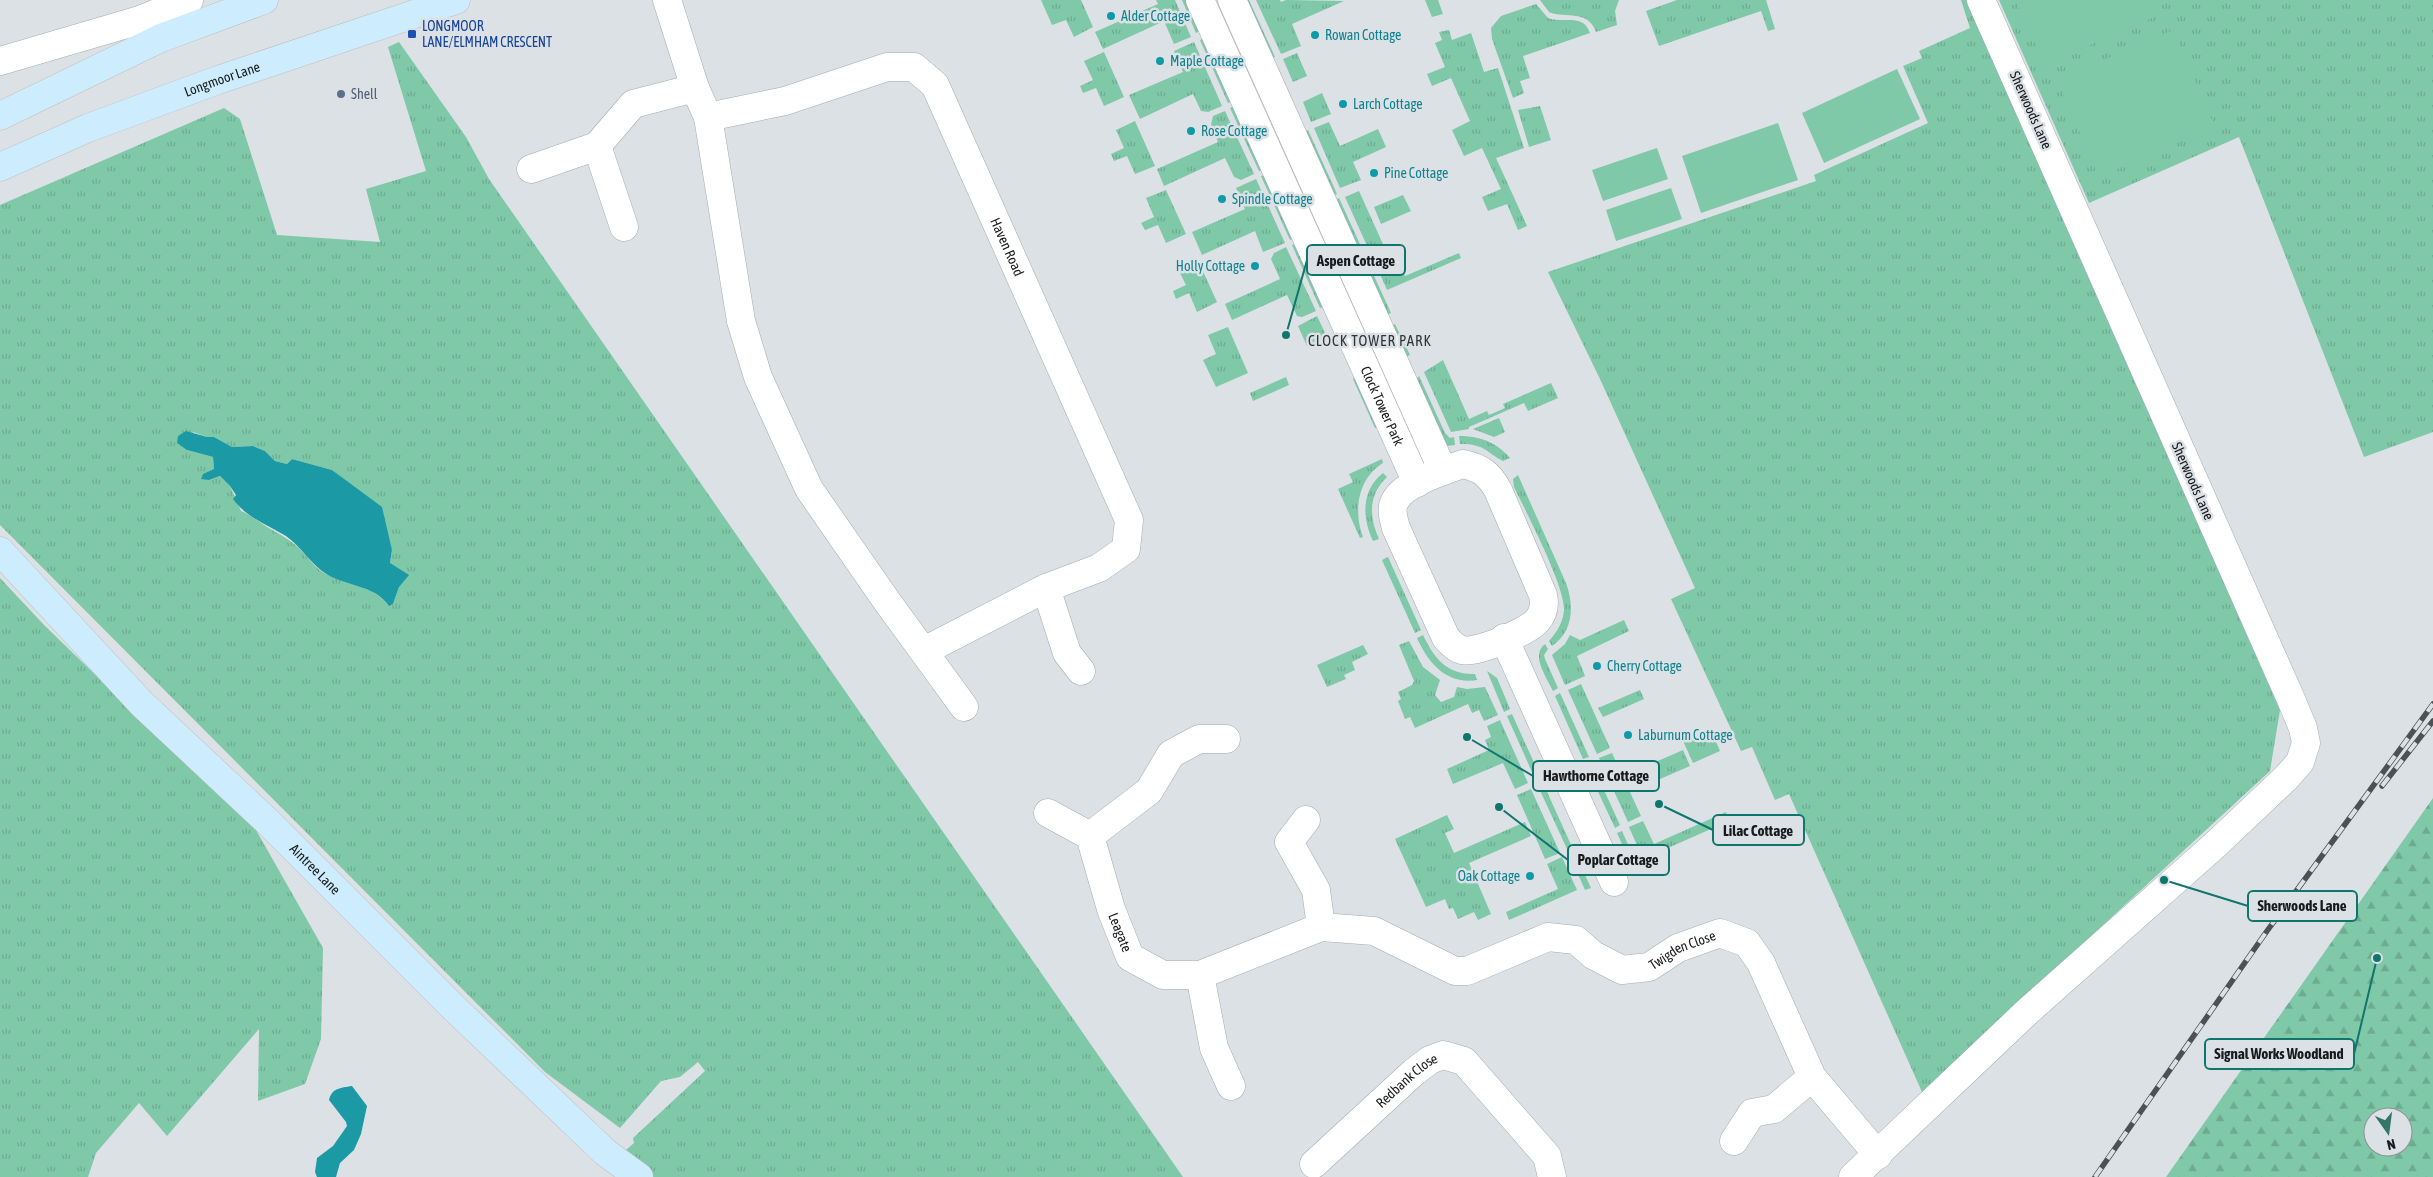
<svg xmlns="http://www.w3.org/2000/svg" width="2433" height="1177" font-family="'Asap Condensed',sans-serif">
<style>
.grass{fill:url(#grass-tufts);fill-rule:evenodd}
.forest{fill:url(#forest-firs);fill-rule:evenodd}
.pitch{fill:#7fc8a8}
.water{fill:#1b9aa6}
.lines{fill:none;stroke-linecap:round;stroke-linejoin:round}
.minor-casing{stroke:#a6abaf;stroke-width:29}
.major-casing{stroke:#bebfbf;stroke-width:29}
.minor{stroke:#fff;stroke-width:28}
.major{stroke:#cdecfd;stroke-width:28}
.rail-casing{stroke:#4e5153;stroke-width:5.5}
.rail{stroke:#dce1e6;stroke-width:4;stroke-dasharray:11;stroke-linecap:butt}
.culture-dot{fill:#0f9aa8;stroke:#dce1e6;stroke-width:2}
.transit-dot{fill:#1a4fb4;stroke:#dce1e6;stroke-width:2}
.service-dot{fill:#5c6f8a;stroke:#dce1e6;stroke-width:2}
.labels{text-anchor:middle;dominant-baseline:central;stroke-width:5;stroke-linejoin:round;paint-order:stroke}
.culture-label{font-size:14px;fill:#0d838f;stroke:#dce1e6;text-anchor:start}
.transit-label{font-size:14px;fill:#164399;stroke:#dce1e6;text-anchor:start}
.street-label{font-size:14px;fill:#181a1b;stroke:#dce1e6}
.service-label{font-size:14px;fill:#4e5e75;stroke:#dce1e6;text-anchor:start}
.neighbourhood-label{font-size:15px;letter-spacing:1px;fill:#303437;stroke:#dce1e6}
.leader{fill:none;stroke:#0f766e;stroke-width:2}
.callout-dot{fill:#0f766e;stroke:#dce1e6;stroke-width:2}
.callout{fill:#dce1e6;stroke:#0f766e;stroke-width:2}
.callout-label{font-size:15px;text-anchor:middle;font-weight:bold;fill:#181a1b}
</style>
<defs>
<pattern id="grass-tufts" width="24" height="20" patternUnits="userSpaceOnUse" patternTransform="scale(1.25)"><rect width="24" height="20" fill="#7fc8a8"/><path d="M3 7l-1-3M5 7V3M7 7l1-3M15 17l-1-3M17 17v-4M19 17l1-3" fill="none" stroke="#6dab90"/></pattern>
<pattern id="forest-firs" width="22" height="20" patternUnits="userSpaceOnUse" patternTransform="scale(1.25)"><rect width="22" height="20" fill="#7fc8a8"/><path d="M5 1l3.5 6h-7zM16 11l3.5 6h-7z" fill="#6dab90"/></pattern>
</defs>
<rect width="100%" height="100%" fill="#dce1e6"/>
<g class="grass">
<path d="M1041,0H1081L1093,27L1074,37L1066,20L1052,25Z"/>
<path d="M1156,0H1175L1191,37L1174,44L1164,21L1103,49L1095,32L1158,4Z"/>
<path d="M1182,0H1190L1204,29L1196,33Z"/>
<path d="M1242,0H1249L1275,57L1268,60Z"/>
<path d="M1256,0H1280L1281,2L1286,0L1344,1L1292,24L1301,46L1281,54Z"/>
<path d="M1425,0H1438L1443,14L1432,17Z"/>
<path d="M1540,0H1619L1615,11L1617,25L1596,32C1588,9 1566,19 1549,12Z"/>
<path d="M1677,0H1766L1775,29L1768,31L1761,11L1659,46L1646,11Z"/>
<path d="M1961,0H1966L1987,46L2280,710L2270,771L1922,1092L1789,794L1775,800L1752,747L1741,751L1671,599L1695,588L1600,379L1548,272L1816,181L1814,175L1928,123L1903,66L1922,58L1919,51L1970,28Z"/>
<path d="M1999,0H2433V432L2364,457L2239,137L2089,203Z"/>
<path d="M1536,4L1548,18C1564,24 1583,13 1590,33L1523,56L1530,78L1520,81L1524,93L1513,98L1492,39L1491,28L1501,16Z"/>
<path d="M1449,30L1452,40L1471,33L1484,72L1498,68L1524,148L1496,158L1527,226L1518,230L1507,204L1488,211L1482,197L1501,189L1482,148L1464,156L1452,130L1470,121L1451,78L1432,86L1427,74L1445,67L1435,43L1442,40L1439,32Z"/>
<path d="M1207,37L1235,100L1228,103L1200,40Z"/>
<path d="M399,42L466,137L489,179L1183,1177H650L628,1157L626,1150L634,1143L633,1138L705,1071L698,1062L680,1077L661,1081L620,1128L545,1072L0,525V205L224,108L240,119L277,235L380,242L366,189L426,171L388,47ZM193,432L207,437H214L232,447L253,446L265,451L275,461L287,464L292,459L332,470L353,487L392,550L390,563L399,587L393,604L388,605C374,586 346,584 324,573C315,568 307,556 299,548C289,539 279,534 267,527C258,521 251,515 241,511L230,486L220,476L209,480L214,469L213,457L187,450Z"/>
<path d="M1194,42L1222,106L1208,112L1201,111L1193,94L1140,119L1129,95L1183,72L1174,51Z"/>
<path d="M1104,52L1124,97L1104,106L1096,88L1083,93L1080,86L1093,80L1084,61Z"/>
<path d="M1297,53L1307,76L1293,82L1283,59Z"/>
<path d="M1322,93L1331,114L1311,122L1303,102Z"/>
<path d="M1237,105L1266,169L1259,171L1230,108Z"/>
<path d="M1540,106L1551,140L1529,147L1518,110Z"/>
<path d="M1225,111L1254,174L1241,180L1234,177L1225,158L1164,186L1157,169L1218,142L1211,125L1213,116Z"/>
<path d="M1135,121L1155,166L1135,174L1127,156L1114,161L1111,154L1124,148L1116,130Z"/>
<path d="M1329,122L1340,146L1378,129L1386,147L1353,162L1361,180L1340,188L1314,128Z"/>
<path d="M1308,130L1337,194L1330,197L1301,133Z"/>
<path d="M1268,174L1297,237L1290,240L1261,176Z"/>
<path d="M1256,179L1285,243L1263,252L1255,231L1202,255L1192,232L1245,209L1236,188Z"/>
<path d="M1166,190L1186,234L1166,243L1158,225L1145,230L1141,223L1154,217L1146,198Z"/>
<path d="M1359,191L1387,253L1373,259L1345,197Z"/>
<path d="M1403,195L1411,211L1381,224L1374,207Z"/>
<path d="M1339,198L1368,262L1361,265L1331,202Z"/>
<path d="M1299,242L1327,305L1320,308L1292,245Z"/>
<path d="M1286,247L1316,311L1302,317L1297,316L1287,295L1232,320L1225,304L1280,279L1271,259L1274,253Z"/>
<path d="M1459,253L1461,258L1387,290L1376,265L1396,256L1405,276Z"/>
<path d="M1197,258L1217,302L1197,312L1189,293L1176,299L1173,291L1186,285L1177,267Z"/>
<path d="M1370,267L1391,313L1384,316L1363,270Z"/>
<path d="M1317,316L1327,337L1307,346L1298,326Z"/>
<path d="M1395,324L1410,355L1402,358L1389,327Z"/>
<path d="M1228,327L1248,373L1216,387L1203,360L1216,354L1208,335Z"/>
<path d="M1443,360L1469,419L1487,411L1489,415L1505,408L1503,404L1551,383L1558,398L1528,411L1524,403L1469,427V429L1451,432L1424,372Z"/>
<path d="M1356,375L1379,428H1375L1353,379Z"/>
<path d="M1419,376L1445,433L1450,438L1454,437L1455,445L1447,446L1414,382Z"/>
<path d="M1286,377L1289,385L1253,401L1250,393Z"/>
<path d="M1499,418L1505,432L1494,437L1473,429Z"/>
<path d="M1459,436C1480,436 1496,442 1510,458L1503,461C1485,452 1486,444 1460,444Z"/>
<path d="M1382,459L1383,463C1358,478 1353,511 1363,537L1360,538L1338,489L1353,482L1349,474Z"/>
<path d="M1383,473L1387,477C1368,495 1369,517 1379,539L1373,541C1362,518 1361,490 1383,473Z"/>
<path d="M1518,475L1566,583C1574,605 1574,631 1552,646L1549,641C1557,632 1563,622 1564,610C1565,586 1526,512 1514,487L1513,479Z"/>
<path d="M1388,557L1421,630L1415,633L1382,560Z"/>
<path d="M0,578L45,626L256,830L323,948L321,1039L305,1084L258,1101L259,1029L167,1136L139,1103L96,1153L88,1177H0Z"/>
<path d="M1624,620L1629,631L1577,656L1585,676L1565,685L1552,655L1565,644L1570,635L1580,640Z"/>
<path d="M1423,635C1434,658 1447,675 1475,674L1477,680C1447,685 1428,663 1417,638Z"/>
<path d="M1409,641L1423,667L1440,680L1435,695L1441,702L1454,697L1457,687L1467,689L1485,687L1498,715L1484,721L1479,710L1472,713L1468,704L1415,728L1410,717L1405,719L1398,701L1401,699L1398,692L1412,685L1414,681L1399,645Z"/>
<path d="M1545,644L1548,649L1544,655L1545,659L1558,688L1553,691C1547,678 1530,655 1545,644Z"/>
<path d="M1363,645L1368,654L1352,662L1355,670L1344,675L1346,679L1327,687L1317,665Z"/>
<path d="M1487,671L1497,678L1510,709L1504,712Z"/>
<path d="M1581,684L1610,748L1597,754L1568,690Z"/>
<path d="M1640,690L1644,699L1603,717L1598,708Z"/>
<path d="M1560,693L1589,757L1583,759L1555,696Z"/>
<path d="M1512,714L1541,778L1536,781L1507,716Z"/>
<path d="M1500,720L1528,783L1515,789L1503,763L1453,784L1447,769L1489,750L1485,740L1491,737L1487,726Z"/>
<path d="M1711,729L1720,751L1693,763L1683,741Z"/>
<path d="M1683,750L1690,766L1635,790L1628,774Z"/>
<path d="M1612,753L1641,816L1628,822L1599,758Z"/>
<path d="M1591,762L1620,825L1615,828L1585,764Z"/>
<path d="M1543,783L1572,847L1567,849L1538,786Z"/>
<path d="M1531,789L1560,853L1545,859L1517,795Z"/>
<path d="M1726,812L1729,821L1643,859L1629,827L1643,821L1654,844Z"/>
<path d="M1447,815L1454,829L1445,833L1454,853L1525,822L1531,836L1469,863L1491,914L1478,920L1474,912L1458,919L1453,908L1449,909L1445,899L1426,907L1395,839Z"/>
<path d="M1622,831L1638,867L1633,869L1617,833Z"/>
<path d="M1574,851L1591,888L1585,890L1569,854Z"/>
<path d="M1562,857L1577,890L1509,920L1506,912L1558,889L1547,864Z"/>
</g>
<path class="forest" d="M2433,798V1177H2166ZM2373,1117H2403V1147H2373Z"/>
<g class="pitch">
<path d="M2015,0H2155L2161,14L2045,65Z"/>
<path d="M2173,30L2215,127L2099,177L2057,80Z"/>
<path d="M1897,69L1920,119L1824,163L1802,113Z"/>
<path d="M1778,123L1798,180L1701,213L1682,156Z"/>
<path d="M1657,148L1668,179L1603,201L1592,170Z"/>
<path d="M1671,188L1682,219L1616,241L1606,210Z"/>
</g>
<g class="water">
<path d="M186,431L207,437H214L232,447L253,446L265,451L275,461L287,464L292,459L332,470L382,507L392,550L390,563L409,575L399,587L393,604L389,606C373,583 343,587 322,571C309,561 300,546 286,536C267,525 246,517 233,499L236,495L230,486L220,476L209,480L201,479L203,474L214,469L213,457L187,450L177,443L178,436Z"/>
<path d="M352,1086L367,1106L361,1134L354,1150L340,1163L336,1177H317L315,1172L317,1158L333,1146L347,1126L346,1122L329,1100C332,1088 340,1088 352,1086Z"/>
</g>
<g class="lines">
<defs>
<g id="minor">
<path d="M667,0L695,88L708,117L741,321L758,377L809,489L886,600L964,707"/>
<path id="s1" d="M1200,0L1417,483"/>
<path d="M1232,0L1443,471"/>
<path d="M0,61L140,20L189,0"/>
<path id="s2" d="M708,117L785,101L887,67H914L935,85L1129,520L1126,549L1099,568L1046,588L924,651"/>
<path d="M597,146L624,227"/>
<path d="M531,169L597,146L633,104L695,88"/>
<path d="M1463,464C1481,468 1489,474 1498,490L1543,595C1545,604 1544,613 1537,621C1527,632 1476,654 1462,650C1455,648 1451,643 1446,638L1396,528C1394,520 1390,509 1395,501C1404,483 1445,470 1463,464Z"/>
<path d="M1046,588L1067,653L1081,671"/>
<path d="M1504,638L1614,882"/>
<path id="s3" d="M1048,813L1090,836L1111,909L1130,957L1163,975H1200L1321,927L1374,931L1455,971H1467L1548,937L1576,940L1593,955L1622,970L1649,967L1678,948L1720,933L1747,943L1761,963L1812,1077L1878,1155"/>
<path d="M1306,820L1289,842L1316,890L1321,927"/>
<path d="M1090,836L1149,791L1171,754L1199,739H1226"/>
<path d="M1200,975L1214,1048L1231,1086"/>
<path d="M1734,1141L1752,1113L1774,1109L1812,1077"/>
<path id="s4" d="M1314,1164L1414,1072L1430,1060L1443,1055L1464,1061L1547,1156L1552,1177"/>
<path d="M1853,1177L2028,1011L2215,845L2286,778L2300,762L2306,743L2303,728L2290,697L1981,0"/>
</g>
<g id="major">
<path d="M0,116L161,38L264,0"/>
<path id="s5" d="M0,167L88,128L218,80L456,0"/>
<path id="s6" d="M0,551L142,704L268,822L454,1008L606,1153L639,1177"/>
</g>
</defs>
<use href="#minor" class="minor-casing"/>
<use href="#major" class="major-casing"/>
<use href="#minor" class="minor"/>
<use href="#major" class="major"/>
<defs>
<g id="rail">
<path d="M2382,786L2433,721"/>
<path d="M2095,1177L2267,931L2433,704"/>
</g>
</defs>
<use href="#rail" class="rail-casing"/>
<use href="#rail" class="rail"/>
</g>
<g class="culture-dot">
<circle cx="1111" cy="16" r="5"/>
<circle cx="1315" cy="35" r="5"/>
<circle cx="1160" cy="61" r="5"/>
<circle cx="1343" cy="104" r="5"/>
<circle cx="1191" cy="131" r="5"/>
<circle cx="1374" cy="173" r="5"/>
<circle cx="1222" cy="199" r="5"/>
<circle cx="1255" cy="266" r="5"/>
<circle cx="1597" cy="666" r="5"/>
<circle cx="1628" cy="735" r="5"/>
<circle cx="1530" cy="876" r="5"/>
</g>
<rect class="transit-dot" x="407" y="29" width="10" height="10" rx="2.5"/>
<circle class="service-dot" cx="341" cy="94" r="5"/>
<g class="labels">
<g class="culture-label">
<text x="1121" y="16">Alder Cottage</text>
<text x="1325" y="35">Rowan Cottage</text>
<text x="1170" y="61">Maple Cottage</text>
<text x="1353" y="104">Larch Cottage</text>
<text x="1201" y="131">Rose Cottage</text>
<text x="1384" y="173">Pine Cottage</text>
<text x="1232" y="199">Spindle Cottage</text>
<text x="1245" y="266" text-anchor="end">Holly Cottage</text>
<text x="1607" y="666">Cherry Cottage</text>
<text x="1638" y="735">Laburnum Cottage</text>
<text x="1520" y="876" text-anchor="end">Oak Cottage</text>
</g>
<g class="transit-label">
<text x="422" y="26">LONGMOOR<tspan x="422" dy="16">LANE/ELMHAM CRESCENT</tspan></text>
</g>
<g class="street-label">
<text stroke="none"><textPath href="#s5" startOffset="239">Longmoor Lane</textPath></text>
<text transform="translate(2031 110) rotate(66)">Sherwoods Lane</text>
<text stroke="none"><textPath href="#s2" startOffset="418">Haven Road</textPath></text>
<text stroke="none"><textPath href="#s1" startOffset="445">Clock Tower Park</textPath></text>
<text transform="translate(2193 481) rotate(66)">Sherwoods Lane</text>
<text stroke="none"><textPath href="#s6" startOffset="448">Aintree Lane</textPath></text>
<text stroke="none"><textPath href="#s3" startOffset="149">Leagate</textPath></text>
<text stroke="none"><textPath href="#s3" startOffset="772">Twigden Close</textPath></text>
<text stroke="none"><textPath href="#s4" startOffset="125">Redbank Close</textPath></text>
</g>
<g class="service-label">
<text x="351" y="94">Shell</text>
</g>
<g class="neighbourhood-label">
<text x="1370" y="340">CLOCK TOWER PARK</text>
</g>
</g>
<path class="leader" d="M1286 335L1307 260M1467 737L1533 776M1659 804L1713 830M1499 807L1568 860M2164 880L2248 906M2377 958L2354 1054"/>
<g class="callout-dot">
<circle cx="1286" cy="335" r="5"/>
<circle cx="1467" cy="737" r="5"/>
<circle cx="1659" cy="804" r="5"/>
<circle cx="1499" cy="807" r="5"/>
<circle cx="2164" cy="880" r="5"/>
<circle cx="2377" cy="958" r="5"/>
</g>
<g class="callout">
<rect x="1307" y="245" width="98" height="30" rx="5"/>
<rect x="1533" y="761" width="126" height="30" rx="5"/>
<rect x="1713" y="815" width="91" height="30" rx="5"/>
<rect x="1568" y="845" width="101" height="30" rx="5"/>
<rect x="2248" y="891" width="109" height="30" rx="5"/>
<rect x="2205" y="1039" width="149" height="30" rx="5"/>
</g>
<g class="callout-label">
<text x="1356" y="266">Aspen Cottage</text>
<text x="1596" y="781">Hawthorne Cottage</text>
<text x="1758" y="836">Lilac Cottage</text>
<text x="1618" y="865">Poplar Cottage</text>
<text x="2302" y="911">Sherwoods Lane</text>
<text x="2279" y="1059">Signal Works Woodland</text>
</g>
<g transform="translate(2388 1132) rotate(166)"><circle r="24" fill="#dce1e6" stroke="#8e9195"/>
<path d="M0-4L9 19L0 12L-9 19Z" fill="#327669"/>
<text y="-8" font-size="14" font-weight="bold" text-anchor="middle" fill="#181a1b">N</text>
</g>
</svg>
